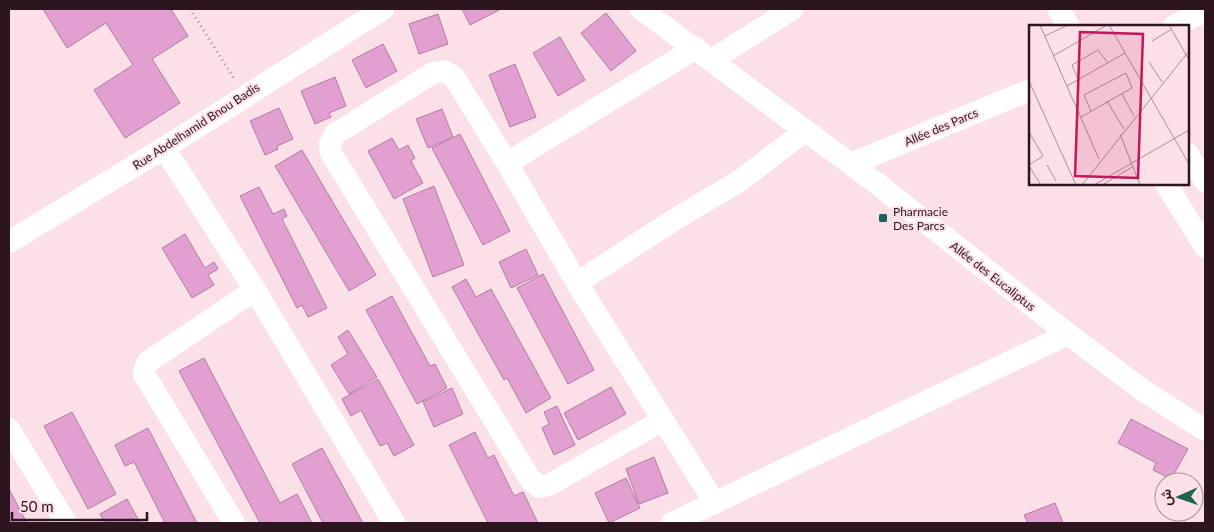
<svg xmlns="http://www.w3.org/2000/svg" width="1214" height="532" font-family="Lato,Vazirmatn,sans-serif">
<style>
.building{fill:#e2a0d0;stroke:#b07da2}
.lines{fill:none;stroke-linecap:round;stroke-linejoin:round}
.path{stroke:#ab919a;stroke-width:3;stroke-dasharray:1 4;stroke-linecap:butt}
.minor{stroke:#fff;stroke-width:22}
.poi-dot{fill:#1d6254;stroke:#fce0e8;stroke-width:2}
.labels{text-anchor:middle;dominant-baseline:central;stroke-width:4;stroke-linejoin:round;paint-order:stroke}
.street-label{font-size:12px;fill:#2c151e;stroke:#fce0e8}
.poi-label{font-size:12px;fill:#2c151e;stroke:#fce0e8;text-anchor:start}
.inset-road{fill:none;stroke:#a98f97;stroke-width:1}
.view{fill:#c2185b;fill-opacity:0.15;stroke:#c2185b;stroke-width:2.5}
.inset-edge{fill:none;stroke:#2c151e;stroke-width:2.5}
</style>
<rect width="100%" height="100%" fill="#fce0e8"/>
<g class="building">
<path d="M43,9H171L188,36L152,59L180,103L125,138L94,90L133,65L106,23L67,48Z"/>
<path d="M462,9H501L470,25Z"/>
<path d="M606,13L636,51L611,71L581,33Z"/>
<path d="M438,14L448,44L419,54L409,24Z"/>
<path d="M560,37L585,80L558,96L533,53Z"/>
<path d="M383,44L397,71L366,88L352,60Z"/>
<path d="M515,64L536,117L510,127L489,75Z"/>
<path d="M335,77L346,106L329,113L331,117L315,124L301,91Z"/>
<path d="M279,108L293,139L277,146L278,149L265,155L250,121Z"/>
<path d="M442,109L453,137L428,148L416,119Z"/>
<path d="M460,134L510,231L483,245L432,148Z"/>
<path d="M392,138L399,150L408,145L415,158L411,161L423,183L394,199L368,151Z"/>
<path d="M302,150L376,275L349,291L275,166Z"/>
<path d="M434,186L464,265L433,277L403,199Z"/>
<path d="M259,187L273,214L284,209L287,216L282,219L327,308L308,317L302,305L297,308L240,196Z"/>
<path d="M185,234L205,268L214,262L218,269L208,275L214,285L192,298L162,248Z"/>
<path d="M526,249L538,275L511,288L499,262Z"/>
<path d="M543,274L594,370L568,384L517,288Z"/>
<path d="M466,279L476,297L491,289L551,398L526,413L507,378L504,380L452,287Z"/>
<path d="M392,296L430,366L435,364L447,388L417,404L366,310Z"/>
<path d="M348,330L377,377L349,394L331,365L348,354L338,337Z"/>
<path d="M204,358L280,503L297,494L312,523H272L271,522L260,523L179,371Z"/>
<path d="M378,379L414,445L394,456L387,443L380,446L361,410L351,416L342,399Z"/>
<path d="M611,387L626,414L578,440L564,413Z"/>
<path d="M452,388L463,414L434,427L423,402Z"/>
<path d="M557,406L575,445L554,455L542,428L549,424L544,412Z"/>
<path d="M72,412L116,494L88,509L44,426Z"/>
<path d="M1131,419L1188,449L1171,479L1153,470L1156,463L1118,443Z"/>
<path d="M148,428L197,523H165L134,462L125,466L115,445Z"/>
<path d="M475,432L488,458L494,455L514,496L523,492L538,523H488L449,445Z"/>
<path d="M322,448L363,523H323L292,464Z"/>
<path d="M654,457L668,493L639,504L626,469Z"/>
<path d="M626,478L640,508L609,523L595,493Z"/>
<path d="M9,489L27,523H9Z"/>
<path d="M127,499L140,523H105L100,514Z"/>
<path d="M1055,503L1063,523H1028L1024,515Z"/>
</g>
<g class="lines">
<path class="path" d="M190,9L235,80"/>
<g class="minor">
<path d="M641,9L875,182L1068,334L1141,389L1205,430"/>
<path d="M1058,9L1069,26"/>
<path d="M1174,26L1205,11"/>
<path d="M712,60L792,9"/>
<path d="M164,148L255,290L394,523"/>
<path d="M1188,154L1205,181"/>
<path d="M507,163L696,48"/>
<path d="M851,164L1030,90"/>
<path d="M1166,184L1205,247"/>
<path d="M9,242L164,148L383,9"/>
<path d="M577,283L677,218L741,180L805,131"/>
<path d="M663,420L549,485L539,487L530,479L331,153L330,144L335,134L433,73L444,71L454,77L507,163L577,283L715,503"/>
<path d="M9,429L66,523"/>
<path d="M234,523L144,374L145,368L148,362L255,290"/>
<path d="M672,523L1068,334"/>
</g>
</g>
<rect class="poi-dot" x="878" y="213" width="10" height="10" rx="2.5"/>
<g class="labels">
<g class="street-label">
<text transform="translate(196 126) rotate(-33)">Rue Abdelhamid Bnou Badis</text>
<text transform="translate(941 127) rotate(-23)">Allée des Parcs</text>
<text transform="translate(993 276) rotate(38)">Allée des Eucaliptus</text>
</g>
<g class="poi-label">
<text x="893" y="211">Pharmacie<tspan x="893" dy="14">Des Parcs</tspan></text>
</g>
</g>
<g transform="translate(1029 25)">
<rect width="160" height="160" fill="#fce0e8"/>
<path class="inset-road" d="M11,0L70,134M80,0L160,139M140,0L160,35M16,11L39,0M123,16L143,4M24,31L78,0M120,37L133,57M49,54L43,40L69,25L79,38M0,56L47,160M38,61L96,28M93,69L105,91M78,76L95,104M52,92L103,63L97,48L55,70L62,86M0,107L14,131L0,140M91,109L111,160M18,140L27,156M0,141L12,160M53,160L160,26M65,160L160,105M73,160L103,142"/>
<path class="view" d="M51,7L114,9L109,153L46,151Z"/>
<rect width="160" height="160" class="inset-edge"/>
</g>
<rect width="1214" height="532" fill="none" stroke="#2c151e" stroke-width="20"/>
<g transform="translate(1179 497) rotate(268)"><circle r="24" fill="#fce0e8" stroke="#a98f97"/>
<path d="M0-4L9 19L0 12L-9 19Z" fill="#1d6254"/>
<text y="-8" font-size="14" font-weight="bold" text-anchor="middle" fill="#2c151e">ش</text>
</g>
<path d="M12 512v8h135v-8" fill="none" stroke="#2c151e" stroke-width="2.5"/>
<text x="20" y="512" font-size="15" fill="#2c151e" stroke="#fce0e8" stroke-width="4" paint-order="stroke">50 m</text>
</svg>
